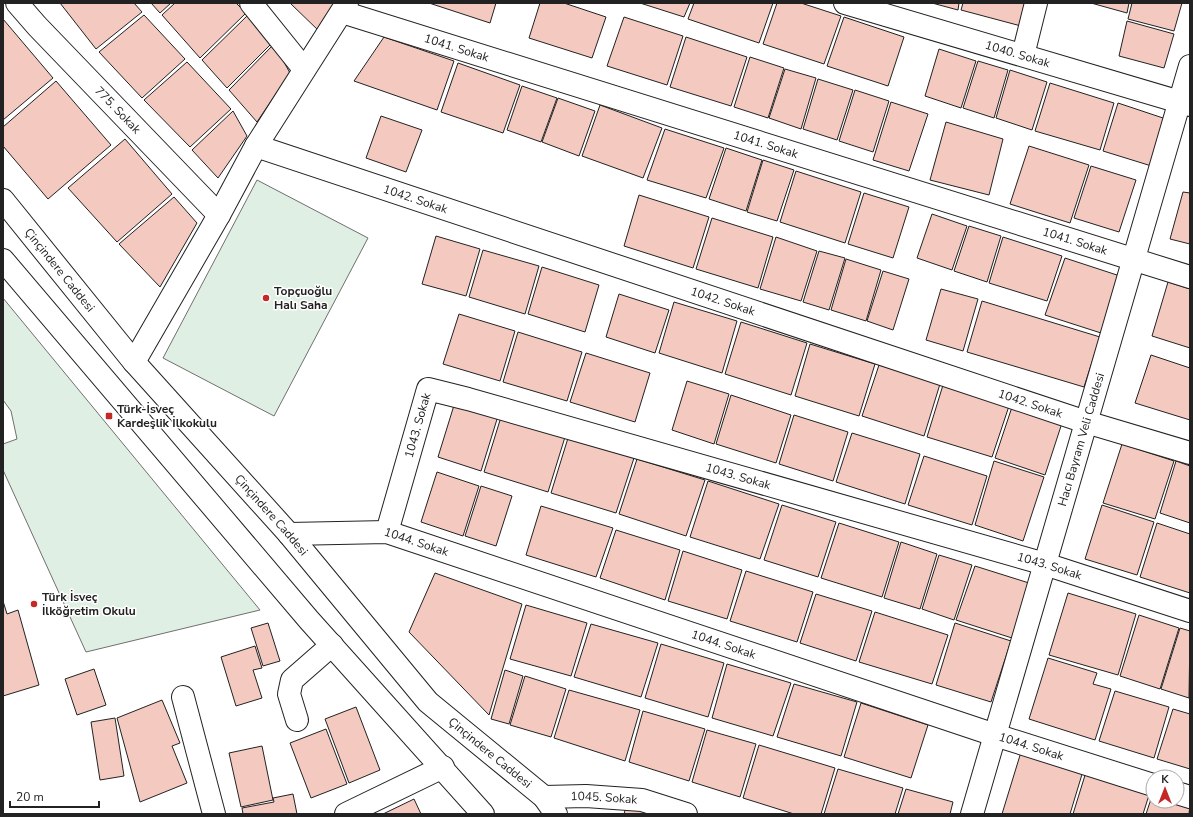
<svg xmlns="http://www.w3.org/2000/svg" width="1193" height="817" font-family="'Nunito Sans',sans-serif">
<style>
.green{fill:#e0efe3;stroke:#6f6f6f}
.building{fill:#f3c9c0;stroke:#222}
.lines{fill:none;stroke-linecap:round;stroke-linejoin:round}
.minor-casing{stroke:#222;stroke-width:24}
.major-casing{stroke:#222;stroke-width:24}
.minor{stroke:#fff;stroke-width:22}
.major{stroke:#fff;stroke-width:22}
.poi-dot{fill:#c62828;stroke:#fff;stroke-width:1.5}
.labels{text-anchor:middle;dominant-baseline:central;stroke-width:3;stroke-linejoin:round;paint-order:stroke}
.street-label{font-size:12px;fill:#222;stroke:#fff}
.poi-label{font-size:12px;font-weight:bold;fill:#222;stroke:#fff;text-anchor:start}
</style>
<rect width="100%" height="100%" fill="#fff"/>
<g class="green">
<path d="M257,180L368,238L274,416L163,358Z"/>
<path d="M3,298L260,610L86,652L3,470V444L17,439L11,411L3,400Z"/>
</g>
<g class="building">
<path d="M60,3H134L142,12L96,49Z"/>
<path d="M151,3H171L160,13Z"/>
<path d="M175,3H236L246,13L200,58L162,15Z"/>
<path d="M290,3H342L320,32Z"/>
<path d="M429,3H496L490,23Z"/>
<path d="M540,3H564L606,17L592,58L529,38Z"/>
<path d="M640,3H690L684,17Z"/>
<path d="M694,3H773L759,43L688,19Z"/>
<path d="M777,3H801L841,16L824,64L763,44Z"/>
<path d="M932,3H959L958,10Z"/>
<path d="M963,3H1027L1021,26L961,10Z"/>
<path d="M1091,3H1129L1127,13Z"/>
<path d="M1132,3H1182L1174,31L1128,19Z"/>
<path d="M144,15L185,59L142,98L99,52Z"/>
<path d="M248,15L272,43L227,88L202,60Z"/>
<path d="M624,17L683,36L667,85L607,66Z"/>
<path d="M844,17L904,37L888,86L827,66Z"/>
<path d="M3,19L53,78L3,120Z"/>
<path d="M1127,21L1174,34L1164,68L1119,56Z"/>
<path d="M384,37L454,61L437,110L354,81Z"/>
<path d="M686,37L747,57L731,106L670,87Z"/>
<path d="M274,44L290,73L257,122L229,90Z"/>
<path d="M939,49L976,61L961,108L925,96Z"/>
<path d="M750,57L784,68L768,118L734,107Z"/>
<path d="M978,61L1008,70L994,118L963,108Z"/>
<path d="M187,62L231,109L190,147L144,100Z"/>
<path d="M458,63L520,85L503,133L441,112Z"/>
<path d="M785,69L816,78L801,129L769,118Z"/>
<path d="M1010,70L1047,82L1032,130L996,118Z"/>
<path d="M818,79L853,90L837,140L803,129Z"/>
<path d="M56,81L111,145L48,199L3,146V127Z"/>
<path d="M1050,83L1114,103L1100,150L1035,131Z"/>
<path d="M522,86L557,98L541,142L507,130Z"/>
<path d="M855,90L889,101L873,152L839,141Z"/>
<path d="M558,98L595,111L579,156L542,142Z"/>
<path d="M891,102L928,114L909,171L873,160Z"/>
<path d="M1118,103L1172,121L1158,168L1103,151Z"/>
<path d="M600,105L662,128L643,178L582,156Z"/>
<path d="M233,111L247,136L218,178L192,150Z"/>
<path d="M381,116L422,130L406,172L366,158Z"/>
<path d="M946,122L1003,139L989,195L930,180Z"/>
<path d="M665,129L724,148L706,198L647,180Z"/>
<path d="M125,139L172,194L117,242L68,188Z"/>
<path d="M1029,146L1089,165L1070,223L1010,204Z"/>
<path d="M726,148L762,160L746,211L709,199Z"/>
<path d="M763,160L794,170L777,221L747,212Z"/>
<path d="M1091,166L1136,180L1119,232L1074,218Z"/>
<path d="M796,171L861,192L845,243L780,222Z"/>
<path d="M1183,192L1190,193V244L1170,239Z"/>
<path d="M864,193L909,207L893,258L848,244Z"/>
<path d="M639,195L709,217L693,268L624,246Z"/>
<path d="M174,197L197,223L160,287L119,244Z"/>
<path d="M932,214L967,226L952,270L917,258Z"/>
<path d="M712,218L773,237L758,288L696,269Z"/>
<path d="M969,226L1001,236L987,282L954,271Z"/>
<path d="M436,236L480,249L466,296L422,284Z"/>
<path d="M776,237L817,251L801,301L760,289Z"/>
<path d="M1003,237L1062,256L1047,301L989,283Z"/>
<path d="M483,250L539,266L525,314L469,297Z"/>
<path d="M819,251L845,258L829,310L803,302Z"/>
<path d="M1065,258L1120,276L1101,333L1045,315Z"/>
<path d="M846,259L881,270L866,321L831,310Z"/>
<path d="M542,267L599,285L585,332L528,314Z"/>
<path d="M883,271L909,279L893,330L867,321Z"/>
<path d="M1168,282L1190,289V348L1152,336Z"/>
<path d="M941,289L978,299L963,351L926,340Z"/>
<path d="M619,294L669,310L655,353L606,337Z"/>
<path d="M982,301L1100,337L1084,387L967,352Z"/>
<path d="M674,302L737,321L722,373L659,353Z"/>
<path d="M459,314L515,331L500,381L443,364Z"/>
<path d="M741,322L807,343L791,395L725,374Z"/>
<path d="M518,332L582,352L567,401L503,382Z"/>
<path d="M810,344L875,364L859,416L795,396Z"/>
<path d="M586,353L650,373L635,422L570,402Z"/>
<path d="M1151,355L1190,368V420L1135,403Z"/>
<path d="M879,365L940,384L924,436L862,416Z"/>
<path d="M687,381L729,394L714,444L672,430Z"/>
<path d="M943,385L1009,406L992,457L927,437Z"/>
<path d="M731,395L791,415L776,463L716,444Z"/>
<path d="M455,402L498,416L481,471L438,457Z"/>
<path d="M1012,407L1062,423L1045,475L995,458Z"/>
<path d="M794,415L848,432L833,481L779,464Z"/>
<path d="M501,417L565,437L548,492L484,472Z"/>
<path d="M852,433L920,454L905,504L836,482Z"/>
<path d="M568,438L634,458L616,513L551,493Z"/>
<path d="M1122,444L1174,461L1155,519L1103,503Z"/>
<path d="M924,456L987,476L972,525L908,505Z"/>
<path d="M637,459L705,480L686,536L619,514Z"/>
<path d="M994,461L1044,477L1023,541L975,525Z"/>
<path d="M1176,461L1190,466V523L1160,513Z"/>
<path d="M437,472L479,486L463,536L421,522Z"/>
<path d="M708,481L779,504L760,559L690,537Z"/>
<path d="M481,486L512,496L496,546L465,536Z"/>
<path d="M782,505L836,522L818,577L764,560Z"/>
<path d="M1102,505L1154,522L1137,575L1085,559Z"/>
<path d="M541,506L613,528L596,577L526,555Z"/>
<path d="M839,523L899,542L882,597L821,578Z"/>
<path d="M1157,523L1190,534V593L1140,577Z"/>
<path d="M616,530L680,550L665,600L600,578Z"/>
<path d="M901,542L937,554L920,609L884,598Z"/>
<path d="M683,551L742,570L727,619L668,601Z"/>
<path d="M939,555L972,565L954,620L922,609Z"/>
<path d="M975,566L1029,583L1012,638L956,620Z"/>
<path d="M746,571L813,592L797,642L730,621Z"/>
<path d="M435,573L522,604L489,715L409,632Z"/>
<path d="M1068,593L1136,614L1118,675L1049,655Z"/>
<path d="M816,594L872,611L856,661L800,643Z"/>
<path d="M3,601L7,614L18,610L39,685L3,696Z"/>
<path d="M526,605L587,623L571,676L510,659Z"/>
<path d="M875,612L948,635L932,684L859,662Z"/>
<path d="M1139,615L1179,628L1160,689L1120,676Z"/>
<path d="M268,623L280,661L263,666L251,628Z"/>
<path d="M955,623L1011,641L991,702L936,685Z"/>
<path d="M591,624L658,643L641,697L574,677Z"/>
<path d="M1180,628L1190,631L1189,698L1161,689Z"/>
<path d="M661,644L724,663L708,717L645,698Z"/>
<path d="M255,646L262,668L253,670L262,698L236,706L221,657Z"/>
<path d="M1048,658L1097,673L1093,684L1111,689L1095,740L1029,719Z"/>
<path d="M727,664L791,683L773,736L712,718Z"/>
<path d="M94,669L106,705L77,715L65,679Z"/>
<path d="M505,670L523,676L509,724L491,719Z"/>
<path d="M525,676L566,689L551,737L510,725Z"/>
<path d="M794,684L857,702L841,756L777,737Z"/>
<path d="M569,690L640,710L625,761L554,738Z"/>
<path d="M1115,691L1169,707L1154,758L1099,741Z"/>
<path d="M162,700L180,743L172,746L187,783L140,802L117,718Z"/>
<path d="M861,703L928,725L911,778L844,757Z"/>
<path d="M356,707L380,770L349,783L325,719Z"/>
<path d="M1173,709L1190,714V769L1157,759Z"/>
<path d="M643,711L705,729L689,781L629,762Z"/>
<path d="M115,718L124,776L100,780L91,722Z"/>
<path d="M326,729L347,784L311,798L290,743Z"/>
<path d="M707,730L756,744L740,797L692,782Z"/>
<path d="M759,745L835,768L821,814H794L743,798Z"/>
<path d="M262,746L273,800L241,807L229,753Z"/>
<path d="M1021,752L1083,771L1070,814H1002Z"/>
<path d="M838,769L903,788L895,814H824Z"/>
<path d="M1086,772L1150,792L1143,814H1073Z"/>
<path d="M906,789L953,802L950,814H898Z"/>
<path d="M1153,793V801H1177L1190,804L1189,814H1146Z"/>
<path d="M293,794L297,814H243L242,808L274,802L273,798Z"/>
<path d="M414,799L421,814H383Z"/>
<path d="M627,803L662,814H624Z"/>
</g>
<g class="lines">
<defs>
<g id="minor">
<path id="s1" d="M17,3L37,26L219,215"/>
<path d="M251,3L304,69"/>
<path id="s2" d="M845,3L1190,105"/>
<path id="s3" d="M342,12L1190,277"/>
<path d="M1023,55L1036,3"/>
<path id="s4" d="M256,146L1086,422L1190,453"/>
<path d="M134,362L219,215L256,146L347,3"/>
<path id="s5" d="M387,532L428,389L468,399L1045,564L1190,611"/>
<path id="s6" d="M289,534L387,532L995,735L1153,785"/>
<path d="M183,697L214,814"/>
<path d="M297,720L289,694L292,680L332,645"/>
<path d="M1177,793L1190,797"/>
<path id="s7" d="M544,797L586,796L642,800L686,814"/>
<path d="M346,814L443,767"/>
<path id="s8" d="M972,814L1190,66"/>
</g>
<g id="major">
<path id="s9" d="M3,200L134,362L289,534L428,702L544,797L556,814"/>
<path d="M3,260L309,620L483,814"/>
</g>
</defs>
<use href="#minor" class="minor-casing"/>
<use href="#major" class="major-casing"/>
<use href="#minor" class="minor"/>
<use href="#major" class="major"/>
</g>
<g class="poi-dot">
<circle cx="266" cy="298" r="4"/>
<rect x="105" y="412" width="8" height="8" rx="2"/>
<circle cx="34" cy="604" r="4"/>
</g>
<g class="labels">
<g class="street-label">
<text stroke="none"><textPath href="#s3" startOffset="120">1041. Sokak</textPath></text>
<text stroke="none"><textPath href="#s2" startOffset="180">1040. Sokak</textPath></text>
<text stroke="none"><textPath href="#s1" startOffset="147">775. Sokak</textPath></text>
<text stroke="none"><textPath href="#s3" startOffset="444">1041. Sokak</textPath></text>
<text stroke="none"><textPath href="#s4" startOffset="168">1042. Sokak</textPath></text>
<text stroke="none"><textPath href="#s3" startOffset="768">1041. Sokak</textPath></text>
<text stroke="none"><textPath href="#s9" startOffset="90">Çinçindere Caddesi</textPath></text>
<text stroke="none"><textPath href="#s4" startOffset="492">1042. Sokak</textPath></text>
<text stroke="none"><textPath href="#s4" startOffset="816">1042. Sokak</textPath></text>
<text stroke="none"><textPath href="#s5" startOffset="111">1043. Sokak</textPath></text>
<text stroke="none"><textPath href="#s8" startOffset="390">Hacı Bayram Veli Caddesi</textPath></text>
<text stroke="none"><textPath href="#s5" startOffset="471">1043. Sokak</textPath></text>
<text stroke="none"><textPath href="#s9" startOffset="414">Çinçindere Caddesi</textPath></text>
<text stroke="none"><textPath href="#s6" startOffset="129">1044. Sokak</textPath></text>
<text stroke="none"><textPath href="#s5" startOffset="795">1043. Sokak</textPath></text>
<text stroke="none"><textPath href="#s6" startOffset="453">1044. Sokak</textPath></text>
<text stroke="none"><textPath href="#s6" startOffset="777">1044. Sokak</textPath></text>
<text stroke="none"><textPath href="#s9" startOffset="738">Çinçindere Caddesi</textPath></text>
<text stroke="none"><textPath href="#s7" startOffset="60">1045. Sokak</textPath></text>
</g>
<g class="poi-label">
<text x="274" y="291">Topçuoğlu<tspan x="274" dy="14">Halı Saha</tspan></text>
<text x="117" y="409">Türk-İsveç<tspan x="117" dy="14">Kardeşlik İlkokulu</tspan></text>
<text x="42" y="597">Türk İsveç<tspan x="42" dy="14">İlköğretim Okulu</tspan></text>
</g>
</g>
<rect width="1193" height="817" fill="none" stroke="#222222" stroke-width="8"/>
<g transform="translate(1165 789)"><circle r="19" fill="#ffffff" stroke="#a7a7a7"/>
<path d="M0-3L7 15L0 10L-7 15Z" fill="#c62828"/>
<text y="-6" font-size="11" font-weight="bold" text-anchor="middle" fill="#222222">K</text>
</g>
<path d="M10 801v6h89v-6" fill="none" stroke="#222222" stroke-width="2"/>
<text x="16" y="801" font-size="12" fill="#222222" stroke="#ffffff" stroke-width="3" paint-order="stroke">20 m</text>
</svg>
